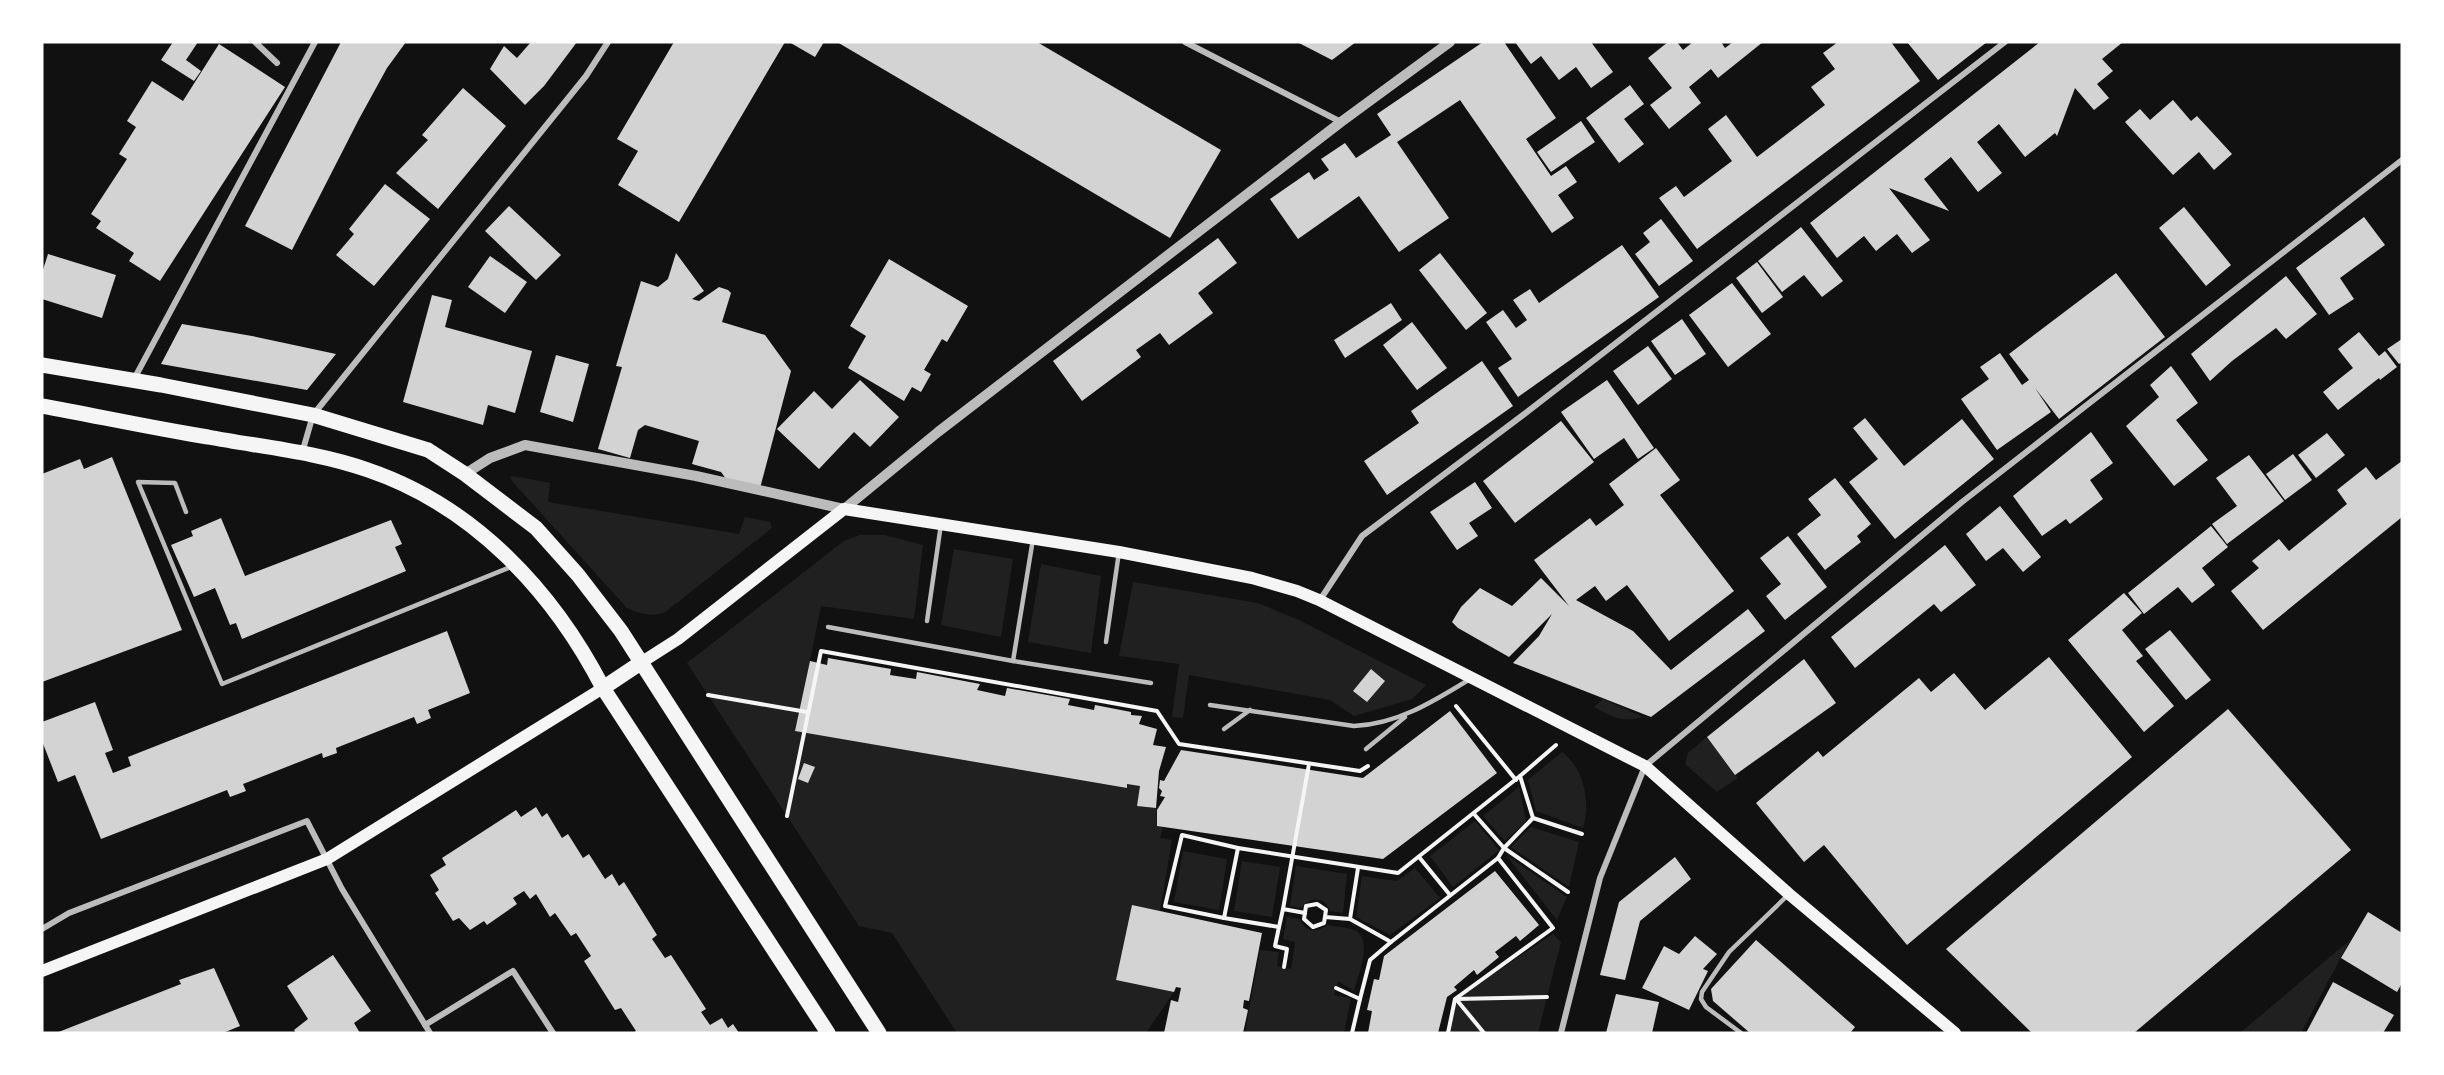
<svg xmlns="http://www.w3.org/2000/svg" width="2444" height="1075" font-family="'PT Sans Narrow',sans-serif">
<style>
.green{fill:#202020}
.building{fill:#d3d3d3}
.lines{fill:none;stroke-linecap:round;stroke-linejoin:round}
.path{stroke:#f5f5f5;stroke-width:4}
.service{stroke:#bcbcbc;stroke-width:4.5}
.minor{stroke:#bcbcbc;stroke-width:6}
.tertiary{stroke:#bcbcbc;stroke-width:10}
.secondary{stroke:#f5f5f5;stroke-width:12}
.primary{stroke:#f5f5f5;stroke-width:15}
</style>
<rect width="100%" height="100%" fill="#111"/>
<g class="green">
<path d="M513,476L550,483L548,502L739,534L745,517L770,522L772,528L664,613C650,616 640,614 627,608L511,480L510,477Z"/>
<path d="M860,535H884L923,545L914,619L821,606L796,731L1126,788L1127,784L1140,786L1137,806L1156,808L1157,826L1163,827L1160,838L1172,840L1160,911L1132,906L1116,979L1174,992L1146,1033H957L892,933L859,926L687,663L844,541Z"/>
<path d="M954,549L1013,559L1001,637L941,625Z"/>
<path d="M1041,564L1101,576L1091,653L1028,642Z"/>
<path d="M1133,582L1258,603L1299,620L1426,685L1412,699L1354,716L1330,700L1189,675L1183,718L1172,717L1179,664L1119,656Z"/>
<path d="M1603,699L1643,717C1622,723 1612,717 1594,707Z"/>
<path d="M1707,737L1738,778L1717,792L1685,764L1688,753Z"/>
<path d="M1562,752C1584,768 1591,802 1583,828L1536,811L1528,780Z"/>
<path d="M1519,787L1526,821L1505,841L1483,816Z"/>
<path d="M1475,821L1499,850L1453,887L1430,856Z"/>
<path d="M1531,827L1579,842L1569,887L1511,847Z"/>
<path d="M1183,851L1227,859L1219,910L1174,902Z"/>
<path d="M1506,855L1567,897L1557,920Z"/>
<path d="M1242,861L1280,867L1272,917L1234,911Z"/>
<path d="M1296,866L1347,874L1343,913L1330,911C1325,896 1310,896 1301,908L1290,906Z"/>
<path d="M1415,868L1440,898L1390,935L1356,917L1362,876L1397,881Z"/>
<path d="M1287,917L1300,919C1304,932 1318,933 1327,925C1336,927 1348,927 1356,931C1373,942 1358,975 1354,991L1338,981L1334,995L1351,998L1344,1033H1245L1260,950L1279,952L1277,966L1291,969L1295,942L1283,939Z"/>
<path d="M1553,934L1561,942L1538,1033H1448L1455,999Z"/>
<path d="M2350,940L2301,1033H2240Z"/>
</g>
<g class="building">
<path d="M173,42H198L186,60L201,71L194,81L161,60Z"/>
<path d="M341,42H406L387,68L359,119L292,250L245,226Z"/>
<path d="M531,42H577L544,86L525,105L490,69L504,46L517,58Z"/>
<path d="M674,42H785L679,222L618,185L638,151L617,139Z"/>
<path d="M789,42H824L815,57Z"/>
<path d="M837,42H1037L1221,150L1170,238Z"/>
<path d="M1297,42H1356L1332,60Z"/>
<path d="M1483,42H1504L1556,118L1526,139L1551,176L1566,166L1577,182L1558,195L1574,218L1552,233L1460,100L1397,142L1449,218L1399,252L1359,196L1298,239L1270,199L1309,172L1314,180L1329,170L1321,159L1345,143L1356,158L1391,135L1377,114Z"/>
<path d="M1515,42H1591L1613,72L1591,88L1576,67L1559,80L1541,56L1531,64Z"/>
<path d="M1668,42H1677L1683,50L1693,42H1721L1725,48L1733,42H1763L1718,78L1711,69L1689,87L1701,103L1669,129L1650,105L1672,88L1648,58Z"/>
<path d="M1838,42H1891L1920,81L1697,249L1659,198L1676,186L1684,197L1732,161L1708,129L1726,115L1757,157L1825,105L1811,87L1835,69L1823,53Z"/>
<path d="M1907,42H1987L1938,80Z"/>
<path d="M2040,42H2123L2102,59L2113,71L2097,84L2109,98L2094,110L2075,88L2057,136L2055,133L2025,157L1999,124L1977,142L2002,173L1978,192L1951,157L1924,179L1949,211L1889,188L1930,240L1912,253L1897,234L1876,251L1864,236L1837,258L1810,223Z"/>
<path d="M219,44L285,87L160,281L129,261L134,253L96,228L101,221L91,214L127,159L119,154L136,127L127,121L152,81L183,101Z"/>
<path d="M1630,85L1644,104L1624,119L1644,144L1619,163L1586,118Z"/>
<path d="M463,88L506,126L438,209L396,173L428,140L422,135Z"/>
<path d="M2173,100L2191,121L2197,116L2232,154L2214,170L2199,152L2173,175L2125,122L2140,109L2150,120Z"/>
<path d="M1581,121L1595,142L1551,172L1537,152Z"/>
<path d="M385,184L430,219L374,286L336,255L354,234L349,229Z"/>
<path d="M509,206L561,255L536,280L485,231Z"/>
<path d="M2184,207L2231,265L2206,286L2159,228Z"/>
<path d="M2364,217L2385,245L2340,278L2354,299L2329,315L2296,268Z"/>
<path d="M1661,219L1693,261L1659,286L1635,254L1650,242L1643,233Z"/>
<path d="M1801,227L1843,281L1822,297L1804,275L1782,292L1758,261Z"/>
<path d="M1218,238L1237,263L1198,293L1213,313L1169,345L1160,333L1136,350L1141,357L1082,401L1053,361Z"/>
<path d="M1622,245L1659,297L1518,397L1498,368L1512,359L1486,322L1503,310L1516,328L1527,320L1513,300L1530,289L1539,303Z"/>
<path d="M676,253L704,291L692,299L699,301L719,287L728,290L731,293L722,322L765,335L791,371L759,492L729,483L721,472L692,464L699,441L645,425L638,430L630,458L598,449L622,367L616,366L641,281L658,287L668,279Z"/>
<path d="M1440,253L1487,313L1466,330L1419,270Z"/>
<path d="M48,254L116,275L102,318L42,299V273Z"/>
<path d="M490,256L527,282L505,313L468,287Z"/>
<path d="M889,259L968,306L947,342L942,339L924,370L931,374L921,392L912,387L904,401L848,368L866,336L850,326Z"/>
<path d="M1757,262L1783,297L1762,313L1736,278Z"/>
<path d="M2116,273L2165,337L2059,419L2035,388L2051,412L1997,450L1961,399L1989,379L1980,367L2000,353L2022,385L2029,380L2009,354Z"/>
<path d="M2286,276L2317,314L2286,339L2276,328L2232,361L2210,381L2191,354Z"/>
<path d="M1732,283L1771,334L1728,367L1689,315Z"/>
<path d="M432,295L452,300L445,327L532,351L515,413L488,405L483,425L403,402Z"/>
<path d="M1391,303L1402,320L1345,358L1334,340Z"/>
<path d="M1682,319L1706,354L1675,375L1651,341Z"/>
<path d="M1412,322L1447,368L1417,390L1383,345Z"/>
<path d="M182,324L252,336L336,354L307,390L161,364Z"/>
<path d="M2359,332L2379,356L2385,351L2397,367L2380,380L2379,378L2338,410L2323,392L2353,368L2338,349Z"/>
<path d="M2402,339V362L2399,364L2387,349Z"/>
<path d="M1648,346L1672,379L1638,405L1613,371Z"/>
<path d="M556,355L589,364L573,422L540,412Z"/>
<path d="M1482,361L1513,406L1387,495L1364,461L1419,423L1411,411Z"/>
<path d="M2171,366L2198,403L2176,420L2208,460L2174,486L2126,426L2159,397L2150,385Z"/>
<path d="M860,380L899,417L870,447L854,432L819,469L777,429L814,391L832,409Z"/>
<path d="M1607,380L1654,448L1638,459L1624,438L1594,459L1561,412Z"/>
<path d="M1865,418L1904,466L1962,419L1994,459L1895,539L1849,482L1878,459L1853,428Z"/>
<path d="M1561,421L1594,462L1515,523L1483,481Z"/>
<path d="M2091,432L2113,463L2090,480L2103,499L2070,524L2066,519L2042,536L2013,496Z"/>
<path d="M2327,433L2345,455L2316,478L2298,455Z"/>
<path d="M1656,448L1680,480L1660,495L1734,591L1669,641L1627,585L1606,601L1595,586L1576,600L1633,631L1671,670L1748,609L1765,631L1651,717L1513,663L1539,636L1552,614L1509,657L1458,628L1452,622L1461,607L1480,588L1512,606L1541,578L1569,606L1534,560L1590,518L1596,526L1624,505L1609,484Z"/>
<path d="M2293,454L2312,480L2285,500L2266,474Z"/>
<path d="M2249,455L2284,501L2227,544L2212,524L2237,506L2216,478Z"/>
<path d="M112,457L182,630L42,682V474L80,459L84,469Z"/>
<path d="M2402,461V517L2263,630L2231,591L2259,568L2252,561L2279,539L2289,551L2347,504L2337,490L2366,467L2376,480Z"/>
<path d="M1835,478L1871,524L1857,536L1861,542L1825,570L1797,534L1821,515L1808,499Z"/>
<path d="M1475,482L1492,508L1469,523L1478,536L1457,550L1430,512Z"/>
<path d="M2000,506L2041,557L2023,572L2003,548L1986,561L1966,534Z"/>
<path d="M221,518L245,576L391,520L402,544L395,547L406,571L242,639L236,623L230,625L215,588L194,597L171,545L193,536L191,531Z"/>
<path d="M2211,526L2228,547L2202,568L2215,585L2192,603L2178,587L2144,614L2128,593Z"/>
<path d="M1788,536L1827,587L1785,620L1766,596L1781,584L1760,558Z"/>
<path d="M1945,545L1976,585L1941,612L1934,604L1855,668L1831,637Z"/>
<path d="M2124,593L2142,613L2122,630L2143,656L2136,661L2174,706L2144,732L2068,640Z"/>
<path d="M2170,630L2211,680L2186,700L2145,649Z"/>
<path d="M447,631L470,693L428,710L431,718L417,724L414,717L336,748L337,753L323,758L322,753L243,784L246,791L230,797L227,790L101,839L75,775L58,782L42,741V722L95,702L113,750L105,753L113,773L131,766L128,757Z"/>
<path d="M2049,657L2132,757L1907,945L1824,845L1804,862L1756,803L1818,751L1823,757L1919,678L1931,692L1954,673L1985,710Z"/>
<path d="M828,658L891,669L890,675L916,679L917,672L980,684L977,690L1005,696L1007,688L1070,699L1068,705L1094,710L1095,705L1131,712V715L1142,716L1139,724L1157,729L1153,745L1166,747L1159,771L1156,808L1137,806L1140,786L1127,784V788L795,731L810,661L827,665Z"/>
<path d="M1804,659L1836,703L1735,775L1707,737Z"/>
<path d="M1371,669L1385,681L1367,702L1353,691Z"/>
<path d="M2228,709L2351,850L2134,1033H2032L1946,949Z"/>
<path d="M1450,711L1497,773L1383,859L1157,826V810L1165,797L1160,796L1162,791L1159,788L1160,780L1164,781L1181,750L1363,778Z"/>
<path d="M804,763L815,767L808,783L798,779Z"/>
<path d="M536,807L542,817L547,813L562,838L568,834L583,858L589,854L605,879L612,874L619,886L624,882L657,935L652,939L665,958L671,955L706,1009L701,1012L710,1025L722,1018L728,1028L733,1024L739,1033H633L636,1031L621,1008L615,1010L584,961L591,956L576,933L571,936L555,913L550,917L536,894L530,899L524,891L513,898L517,904L487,925L484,921L470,930L459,918L453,921L435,893L439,890L430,875L446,865L442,858L516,810L521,817Z"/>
<path d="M1675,857L1691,879L1640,921L1625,980L1600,975L1619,902Z"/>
<path d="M1495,871L1539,925L1520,941L1516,936L1495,952L1499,957L1477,975L1474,970L1454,987L1457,990L1447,997L1438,1033H1368L1372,1011L1367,1010L1374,979L1379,980L1384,956Z"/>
<path d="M1132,905L1262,933L1249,1001L1244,1000L1243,1008L1248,1010L1243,1033H1164L1171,1000L1178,1002L1181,988L1176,987L1174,992L1116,980Z"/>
<path d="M2368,912L2402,933V983L2397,992L2341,958Z"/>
<path d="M1695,936L1717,954L1703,969L1708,971L1689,1010L1642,988L1664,946L1679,954Z"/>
<path d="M1756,940L1855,1027L1850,1033H1750L1713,1001L1711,989Z"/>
<path d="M333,955L371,1011L354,1023L360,1033H296L294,1030L308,1019L287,986Z"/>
<path d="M214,968L240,1026L223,1033H56L181,984L179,980Z"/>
<path d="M2333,982L2394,1015L2383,1033H2306Z"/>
<path d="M1616,994L1659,1002L1652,1033H1606Z"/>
</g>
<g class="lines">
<g class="path">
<path d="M708,695L807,712"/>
<path d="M1456,706L1516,780"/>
<path d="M1556,745L1520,776L1533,818L1582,834"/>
<path d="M787,816L821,651L1157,711L1179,744L1360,771L1368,766"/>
<path d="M1533,818L1504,848L1568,892"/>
<path d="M1238,848L1224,918L1279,927L1283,909L1305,913"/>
<path d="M1419,857L1450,895"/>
<path d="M1358,868L1350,919L1391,942L1498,858"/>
<path d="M1283,909L1309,764"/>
<path d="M1224,918L1165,906L1182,835L1238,848L1398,873L1520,776"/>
<path d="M1324,923L1326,910L1317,904L1306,906L1304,919L1313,927L1324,923L1325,917L1350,919"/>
<path d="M1279,927L1275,946L1287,949L1284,967"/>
<path d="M1336,988L1360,999L1370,960L1391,942"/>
<path d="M1456,999L1547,997"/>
<path d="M1456,999L1484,1033"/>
<path d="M1352,1033L1360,999"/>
<path d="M1448,1033L1455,999L1553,928L1498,858L1504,848L1474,814"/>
</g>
<g class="service">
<path d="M186,512L175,483L138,482L222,684L513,566"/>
<path d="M1033,539L1013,661L1151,683"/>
<path d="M927,621L941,524"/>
<path d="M828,627L1013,661"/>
<path d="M1106,642L1119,552"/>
<path d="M1210,705L1354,726C1398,724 1434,701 1470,679"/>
<path d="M1224,729L1250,710"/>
<path d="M1366,749L1405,717"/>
<path d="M1741,1033L1706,1007L1701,999L1702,992L1729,952L1787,896"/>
</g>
<g class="minor">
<path d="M255,42L277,63"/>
<path d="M1185,42L1341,122"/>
<path d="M133,381L315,42"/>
<path d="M302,453L313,415L586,76L608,42"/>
<path d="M1320,600L1362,536L1523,415L2005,42"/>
<path d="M42,929L69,913L307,821L342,889L430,1033"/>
<path d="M425,1025L513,971L553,1033"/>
<path d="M1561,1033L1600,878L1645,766L1962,502L2402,160"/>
</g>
<path class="tertiary" d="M465,474L490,458L525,445L696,476L844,509L938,432L1341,122L1450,42"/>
<g class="secondary">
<path d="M642,662L678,639L844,509L1119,552L1252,578L1297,591L1319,600L1645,766L1789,894L1955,1033"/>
<path d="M42,971L327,859L603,688"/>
</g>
<g class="primary">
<path d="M42,365L161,385L313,415L428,450L465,474L536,528L578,575L621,631L879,1033"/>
<path d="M42,406C97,416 152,428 208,437C261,447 317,452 368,470C474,506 553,591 603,688L828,1033"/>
<path d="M603,688L642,662"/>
</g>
</g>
<rect width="2444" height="1075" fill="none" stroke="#ffffff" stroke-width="87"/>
</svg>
